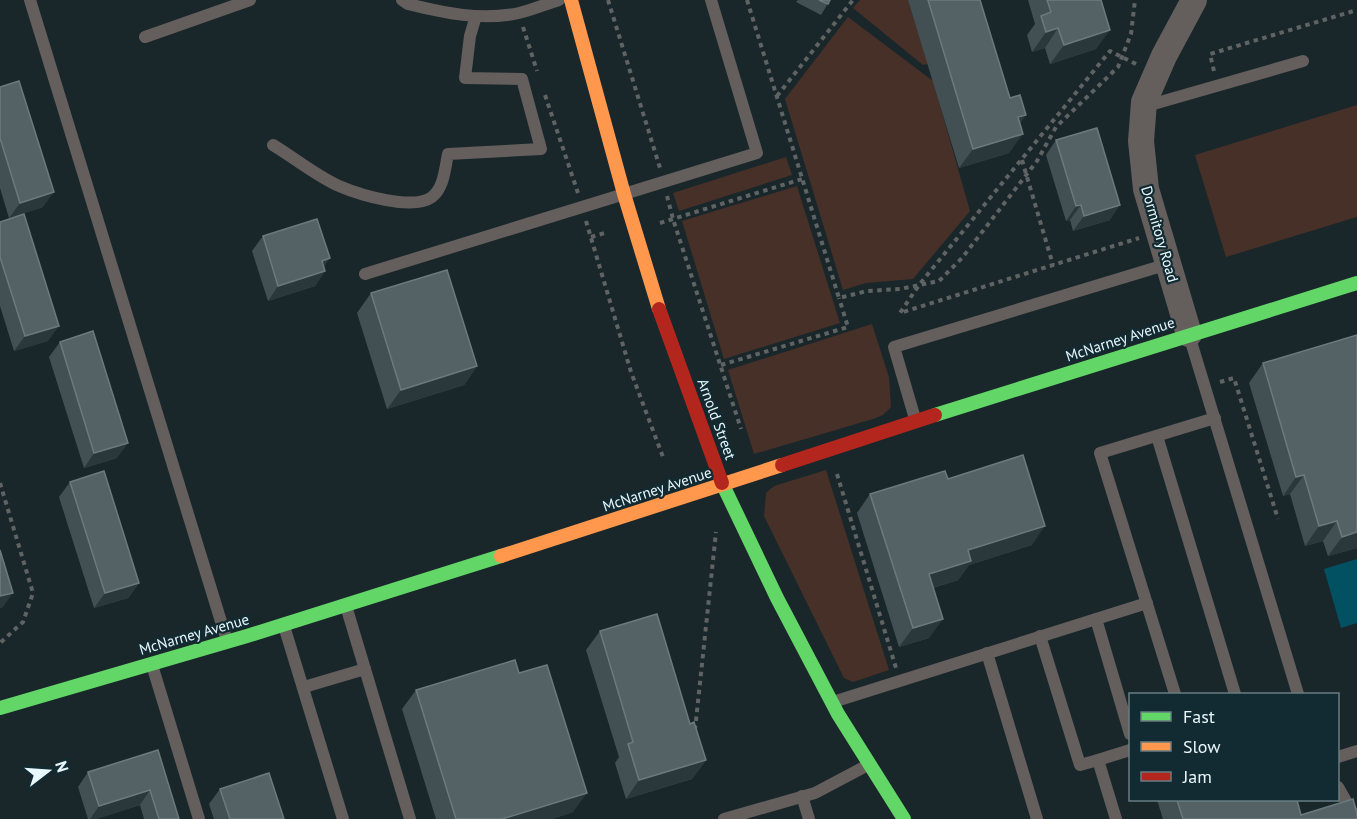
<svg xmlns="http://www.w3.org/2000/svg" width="1357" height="819" font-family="'PT Sans',sans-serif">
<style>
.green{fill:#473028}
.water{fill:#025162}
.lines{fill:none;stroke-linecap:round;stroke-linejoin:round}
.path{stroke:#606363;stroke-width:4;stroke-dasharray:4.5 4.5;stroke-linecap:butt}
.lane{stroke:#645e5c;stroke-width:12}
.street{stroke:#645e5c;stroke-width:26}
.fast{stroke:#63d668;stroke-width:14}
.slow{stroke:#ff974d;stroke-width:14}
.jam{stroke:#b3261e;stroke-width:14}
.wall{fill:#435053}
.shaded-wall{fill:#2b383b}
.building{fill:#556265;stroke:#6c797d;stroke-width:1.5}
.labels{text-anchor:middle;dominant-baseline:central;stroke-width:4.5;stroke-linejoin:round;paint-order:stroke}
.street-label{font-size:15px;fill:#e9f8fd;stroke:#122b32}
</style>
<rect width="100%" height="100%" fill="#19272b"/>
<g class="green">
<path d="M860,0H908L928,64L923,65L853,8Z"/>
<path d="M848,17L933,81L970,211L913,279L866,283L843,290L785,99Z"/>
<path d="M1357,105V217L1226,257L1195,155Z"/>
<path d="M786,157L792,175L679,211L673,193Z"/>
<path d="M797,186L840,323L724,359L682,221Z"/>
<path d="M872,324L889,377L891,407L883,415L873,419L754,454L728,370Z"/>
<path d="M826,470L889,670L853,682L844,678L764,516L766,493L774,486Z"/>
</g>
<path class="water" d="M1357,559V623L1341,628L1324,569Z"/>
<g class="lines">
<g class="path">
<path d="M608,0L660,168"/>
<path d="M747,0L839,298L867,291L900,289L939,281L962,258L1037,161L1056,127L1118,67L1131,34L1135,0"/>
<path d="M523,27L537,71"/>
<path d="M1136,64L1110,51L919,285L900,313L1139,238"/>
<path d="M1214,71L1210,54L1357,10"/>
<path d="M545,95L578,193"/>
<path d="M777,96L853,0"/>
<path d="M1022,160L1053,265"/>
<path d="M667,196L673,219L741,429"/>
<path d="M586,221L631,372L663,457"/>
<path d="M660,223L802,179"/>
<path d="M591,237L608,232"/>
<path d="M721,365L848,327L839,298"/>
<path d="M1220,382L1234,378L1278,519"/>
<path d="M837,474L896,668"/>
<path d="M0,483L33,593L23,622L0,643"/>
<path d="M695,730L716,532"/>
</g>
<g class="lane">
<path d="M30,0L227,641"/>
<path d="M402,0L408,4C444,13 481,21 519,13C532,10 546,4 559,0"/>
<path d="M145,37L250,0"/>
<path d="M1143,107L1303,61"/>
<path d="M273,145C293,157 318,177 339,186C360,195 413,211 432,197C444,188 445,168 448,154L541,149L522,79L465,78L470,36L476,16"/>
<path d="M365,274L757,153L711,0"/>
<path d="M1189,335L1298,694"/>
<path d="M916,422L894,347L1168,264"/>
<path d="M1157,436L1235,694"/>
<path d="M346,606L410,819"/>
<path d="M1096,619L1130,734"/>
<path d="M284,626L343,819"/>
<path d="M1040,636L1080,765L1098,760"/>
<path d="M987,653L1037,819"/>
<path d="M152,665L199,819"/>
<path d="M304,687L365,669"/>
<path d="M1175,694L1100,453L1215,418"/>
<path d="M833,702L1147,603"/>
<path d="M1338,757L1357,751"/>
<path d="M1338,787L1356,819"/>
<path d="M802,796L809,819"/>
<path d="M724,819L815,793L868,765"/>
<path d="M1116,819L1098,760L1130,750"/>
</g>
<path class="street" d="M1189,334L1146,189L1141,141L1144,102L1164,56L1194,0"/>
<g class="fast">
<path d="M935,415L1357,283"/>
<path d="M722,483L777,598L838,714L904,819"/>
<path d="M0,708L247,636L501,556"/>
</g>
<g class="slow">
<path d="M571,0L624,194L659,309"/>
<path d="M501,556L782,465"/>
</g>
<g class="jam">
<path d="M659,309L722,483"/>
<path d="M782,465L935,415"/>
</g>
</g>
<g class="wall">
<path d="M798,0H830L821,15L796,2Z"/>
<path d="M908,0H980L1010,98L1020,124L1009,153L959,168Z"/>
<path d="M1028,0H1101L1096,49L1050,64L1045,48L1032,52L1027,35L1035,24Z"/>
<path d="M0,87L43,207L9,218L0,188Z"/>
<path d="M1056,140L1110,220L1073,231L1070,220L1066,221L1046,155Z"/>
<path d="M0,222L48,341L14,351L0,306Z"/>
<path d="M263,236L324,267L325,271L315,286L268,301L252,251Z"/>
<path d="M371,293L477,366L464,385L387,409L357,313Z"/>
<path d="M1357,335V548L1328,556L1323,541L1305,546L1290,494L1283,496L1249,383L1263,363Z"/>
<path d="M60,342L117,458L84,468L49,357Z"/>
<path d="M948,479L1032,545L969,565L958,580L933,588L929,638L899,647L857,513L870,494Z"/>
<path d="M70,482L139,583L128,598L94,608L59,497Z"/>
<path d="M600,631L690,724L706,760L692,779L626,799L615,763L619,757L586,650Z"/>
<path d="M416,690L573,812L552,819H436L402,709Z"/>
<path d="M158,750L179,819H144L140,805L96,819H88L78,787L88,772Z"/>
<path d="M220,789L284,819H214L209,804Z"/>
<path d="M1157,800H1297L1301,815L1357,819H1163Z"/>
</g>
<g class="shaded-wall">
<path d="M1058,28L1045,48L1032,52L1046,32Z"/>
<path d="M1110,30L1096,49L1050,64L1064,45Z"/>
<path d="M1026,115L1013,134L1018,117Z"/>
<path d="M1023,134L1009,153L959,168L973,149Z"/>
<path d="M54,192L43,207L9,218L20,203Z"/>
<path d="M1081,205L1070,220L1066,221L1076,206Z"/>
<path d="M1120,205L1110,220L1073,231L1084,216Z"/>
<path d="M330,258L320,273L325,271L315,286L268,301L278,286L322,261Z"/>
<path d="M59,326L48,341L14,351L25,336Z"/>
<path d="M477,366L464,385L387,409L401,390Z"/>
<path d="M128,443L117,458L84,468L94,453Z"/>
<path d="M1304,475L1290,494L1283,496L1296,477Z"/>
<path d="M1337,521L1323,541L1305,546L1319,526Z"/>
<path d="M1045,526L1032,545L969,565L958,580L916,593L929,574L968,550Z"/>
<path d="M1357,532V548L1328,556L1342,537Z"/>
<path d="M139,583L128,598L94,608L105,593Z"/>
<path d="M13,593L2,608H0V596Z"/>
<path d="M943,619L929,638L899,647L913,628Z"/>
<path d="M706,760L692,779L626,799L639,780Z"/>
<path d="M150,790L140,805L96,819H90L99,806Z"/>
<path d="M587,793L573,812L552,819H502Z"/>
</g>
<g class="building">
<path d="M819,0H830L828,4Z"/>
<path d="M928,0H980L1010,98L1020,95L1026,115L1018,117L1023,134L973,149Z"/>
<path d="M1047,0H1101L1110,30L1064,45L1058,28L1046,32L1041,16L1051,12Z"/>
<path d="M19,81L54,192L20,203L0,138V87Z"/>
<path d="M1097,128L1120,205L1084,216L1081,205L1076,206L1056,140Z"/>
<path d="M24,214L59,326L25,336L0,257V222Z"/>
<path d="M317,219L330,258L322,261L325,271L278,286L263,236Z"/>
<path d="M447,270L477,366L401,390L371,293Z"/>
<path d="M93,331L128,443L94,453L60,342Z"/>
<path d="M1357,335V532L1342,537L1337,521L1319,526L1304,475L1296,477L1263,363Z"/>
<path d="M1023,455L1045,526L968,550L971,561L929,574L943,619L913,628L870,494L945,471L948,479Z"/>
<path d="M104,471L139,583L105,593L70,482Z"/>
<path d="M0,550L13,593L0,596Z"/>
<path d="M657,614L690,724L694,722L706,760L639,780L628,744L633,742L600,631Z"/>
<path d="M515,660L519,673L547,665L587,793L502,819H456L416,690Z"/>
<path d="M158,750L179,819H159L150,790L99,806L88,772Z"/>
<path d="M269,773L284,819H230L220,789Z"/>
<path d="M1353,799L1357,814V819H1183L1177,800H1297L1301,815Z"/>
</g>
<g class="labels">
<g class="street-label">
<text transform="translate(1160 234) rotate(74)">Dormitory Road</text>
<text transform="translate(1120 339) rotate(-18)">McNarney Avenue</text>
<text transform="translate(717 419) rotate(70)">Arnold Street</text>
<text transform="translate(657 489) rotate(-18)">McNarney Avenue</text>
<text transform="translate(194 634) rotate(-16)">McNarney Avenue</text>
</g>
</g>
<rect x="1129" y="693" width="210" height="108" fill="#122b32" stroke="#687d83" stroke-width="1.5"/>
<rect x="1141" y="712" width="30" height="9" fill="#63d668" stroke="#687d83" stroke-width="1.5"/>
<text x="1183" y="723" font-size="18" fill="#e9f8fd">Fast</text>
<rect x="1141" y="742" width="30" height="9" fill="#ff974d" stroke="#687d83" stroke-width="1.5"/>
<text x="1183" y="753" font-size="18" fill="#e9f8fd">Slow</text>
<rect x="1141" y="772" width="30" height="9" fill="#b3261e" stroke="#687d83" stroke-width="1.5"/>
<text x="1183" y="783" font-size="18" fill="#e9f8fd">Jam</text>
<g transform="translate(48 771) rotate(73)" stroke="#122b32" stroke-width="4.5" paint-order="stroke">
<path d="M0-4.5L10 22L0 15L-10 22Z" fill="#e9f8fd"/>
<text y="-9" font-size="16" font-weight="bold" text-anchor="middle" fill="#e9f8fd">N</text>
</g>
</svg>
